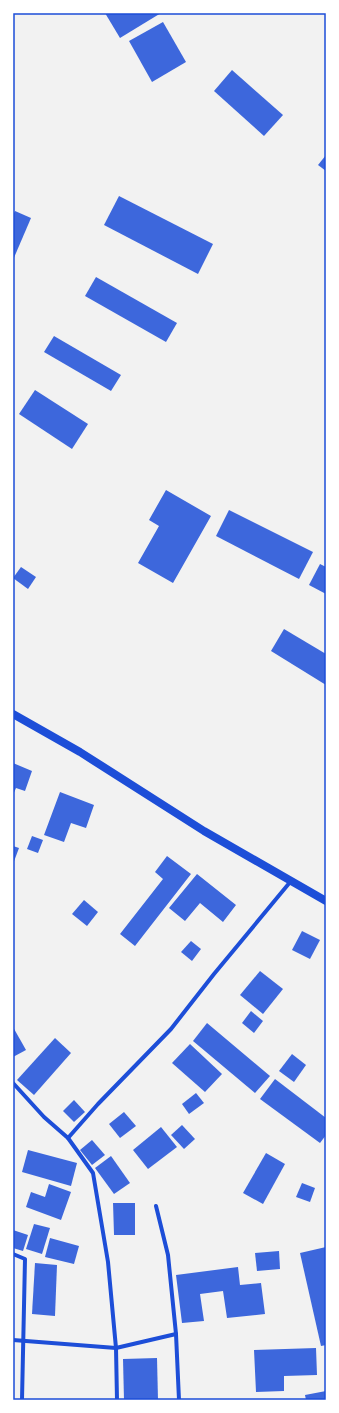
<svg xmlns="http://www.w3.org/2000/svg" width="339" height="1413" font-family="'Asap Condensed',sans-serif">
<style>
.building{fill:#3d67dc}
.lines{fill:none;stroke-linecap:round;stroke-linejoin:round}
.minor{stroke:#1d4ed8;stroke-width:4}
.secondary{stroke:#1d4ed8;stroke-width:8}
.neatline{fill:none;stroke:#1d4ed8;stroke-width:1.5}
</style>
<rect width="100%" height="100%" fill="#f2f2f2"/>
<g class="building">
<path d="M105,13H161L120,38Z"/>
<path d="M163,22L186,62L152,82L129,41Z"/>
<path d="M232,70L283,115L264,136L214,91Z"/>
<path d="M326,155V171L318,165Z"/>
<path d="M119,196L213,244L198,274L104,225Z"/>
<path d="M15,211L31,218L13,260V215Z"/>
<path d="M96,277L177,323L166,342L85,296Z"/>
<path d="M54,336L121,375L111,391L44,352Z"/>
<path d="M35,390L88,424L72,449L19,414Z"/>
<path d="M166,490L211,516L173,583L138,563L159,526L149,520Z"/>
<path d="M229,510L313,552L299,579L216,536Z"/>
<path d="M320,564L326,567V594L309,585Z"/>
<path d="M21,567L36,577L28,589L13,578Z"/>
<path d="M284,629L326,654V685L271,651Z"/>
<path d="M13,763L32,771L25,791L16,788L13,795Z"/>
<path d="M60,792L94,805L86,828L71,823L64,842L44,835Z"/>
<path d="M32,836L43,840L38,853L27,849Z"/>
<path d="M13,846L19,848L13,864Z"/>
<path d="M167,856L191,874L135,946L120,934L163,879L155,872Z"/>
<path d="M197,874L236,905L223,922L200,903L185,921L169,908Z"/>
<path d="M84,900L98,912L87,926L72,914Z"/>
<path d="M302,931L320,940L310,959L292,950Z"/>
<path d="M191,941L201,949L192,961L181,952Z"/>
<path d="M260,971L283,989L263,1014L240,995Z"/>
<path d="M251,1011L263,1021L254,1033L242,1023Z"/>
<path d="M207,1023L270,1076L255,1093L193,1041Z"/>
<path d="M13,1027L26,1050L13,1057Z"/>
<path d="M55,1038L71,1053L34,1095L17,1080Z"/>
<path d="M190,1044L222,1074L205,1092L172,1063Z"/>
<path d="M292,1054L306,1065L294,1082L279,1071Z"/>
<path d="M275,1079L326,1118V1135L320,1143L260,1099Z"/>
<path d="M196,1093L204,1103L189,1114L182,1104Z"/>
<path d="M74,1100L85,1112L74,1122L63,1111Z"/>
<path d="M124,1112L136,1126L120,1138L109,1124Z"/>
<path d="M182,1125L195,1139L184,1149L171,1135Z"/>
<path d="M161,1127L177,1147L148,1169L133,1150Z"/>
<path d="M92,1140L105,1155L92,1165L80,1150Z"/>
<path d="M28,1150L77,1163L71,1186L22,1172Z"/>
<path d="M266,1153L285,1164L263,1204L243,1193Z"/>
<path d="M111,1156L130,1183L114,1194L95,1168Z"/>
<path d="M302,1183L315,1188L310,1202L296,1197Z"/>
<path d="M49,1184L71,1192L61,1220L26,1207L31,1192L45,1197Z"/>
<path d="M113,1203H135V1235H114Z"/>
<path d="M34,1224L50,1228L42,1254L26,1249Z"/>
<path d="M13,1230L28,1235L23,1251L13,1248Z"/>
<path d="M50,1238L79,1246L74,1264L45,1257Z"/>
<path d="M326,1247V1345L321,1346L300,1253Z"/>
<path d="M279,1251L280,1269L257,1271L255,1253Z"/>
<path d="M35,1263L57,1265L55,1316L32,1314Z"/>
<path d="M238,1267L240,1285L261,1283L265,1314L227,1318L223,1291L200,1294L204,1321L182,1323L176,1275Z"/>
<path d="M316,1348L317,1375L284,1376V1391L256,1392L254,1350Z"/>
<path d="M157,1358L158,1400H124L123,1359Z"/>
<path d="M326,1391V1400H306L305,1395Z"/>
</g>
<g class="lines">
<g class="minor">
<path d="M13,1083L44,1117L68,1138L93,1173L108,1262L116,1348L117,1400"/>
<path d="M68,1138L98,1104L171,1029L214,974L291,881"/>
<path d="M156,1206L168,1255L176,1334L179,1400"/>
<path d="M13,1254L25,1259L22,1400"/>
<path d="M13,1340L116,1348L176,1334"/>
</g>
<path class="secondary" d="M13,714L80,752L204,831L326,901"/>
</g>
<rect width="339" height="1413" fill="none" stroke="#ffffff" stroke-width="28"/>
<rect x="14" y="14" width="311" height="1385" class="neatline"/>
</svg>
